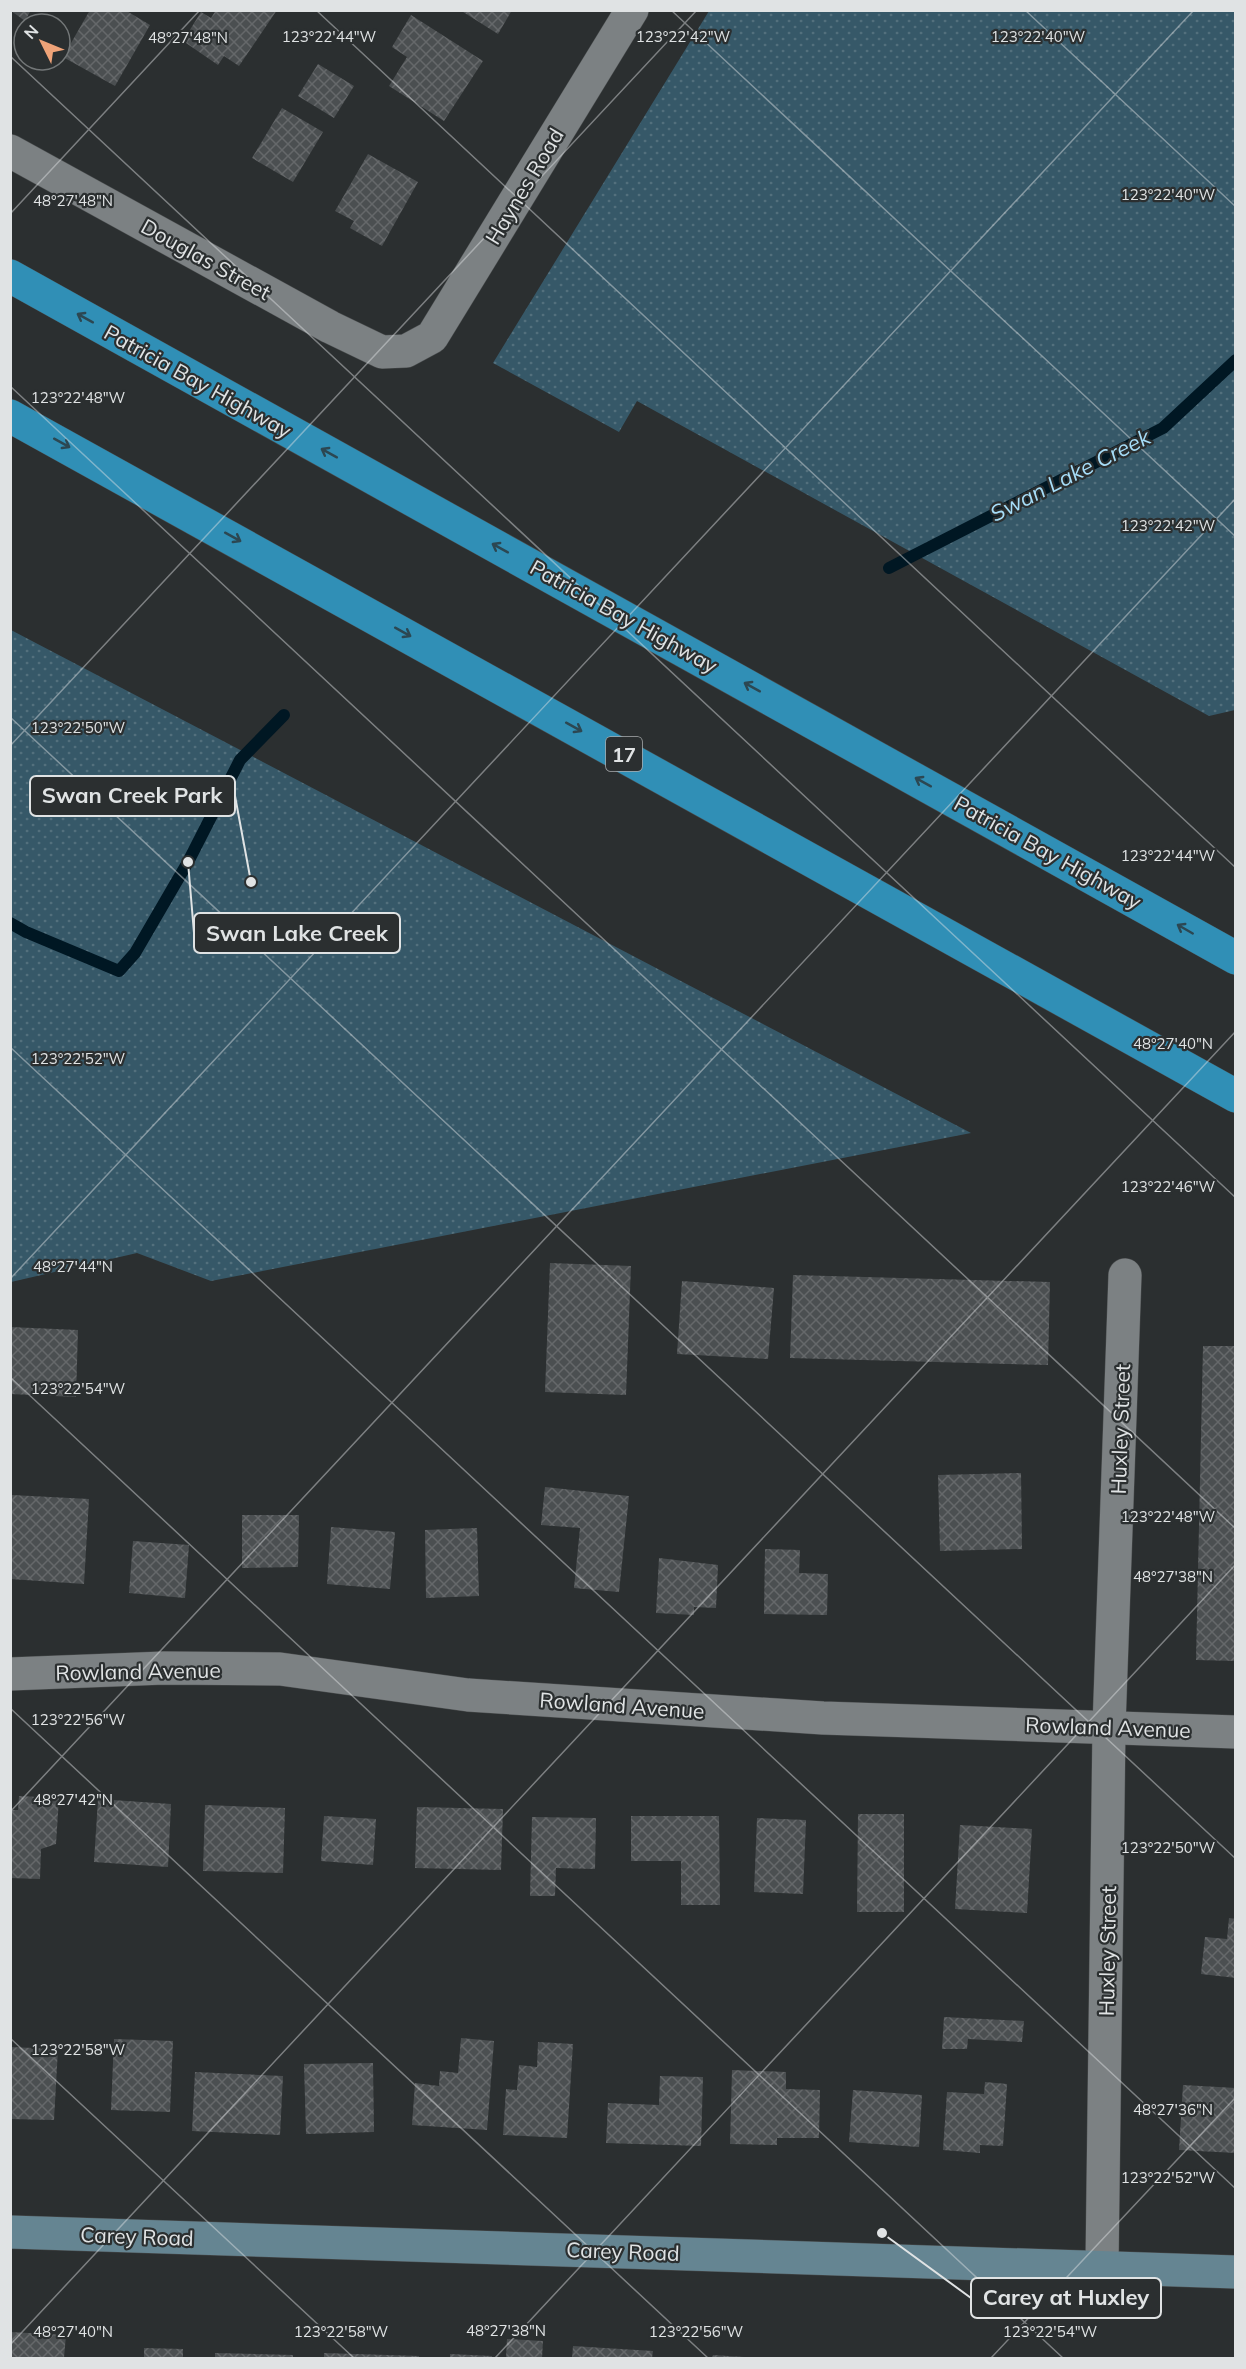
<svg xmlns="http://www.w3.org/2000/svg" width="1246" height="2369" font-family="Mulish,sans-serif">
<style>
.park{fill:url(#park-dots)}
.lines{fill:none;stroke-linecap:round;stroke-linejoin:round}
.stream{stroke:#001723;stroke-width:12}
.building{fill:url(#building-cross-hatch)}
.street-casing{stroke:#494c4d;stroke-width:34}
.secondary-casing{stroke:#494c4d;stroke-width:34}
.highway-casing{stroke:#494c4d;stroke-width:34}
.street{stroke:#7c8183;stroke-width:33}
.secondary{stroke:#658592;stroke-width:33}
.highway{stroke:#308fb6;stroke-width:33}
.oneway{stroke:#2c4752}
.ticks{fill:none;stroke:#e0e3e4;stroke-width:1.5;stroke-opacity:0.45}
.labels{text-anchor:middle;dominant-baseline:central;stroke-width:4.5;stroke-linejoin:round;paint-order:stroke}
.shield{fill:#2b2f30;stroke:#aaadae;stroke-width:1.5}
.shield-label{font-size:20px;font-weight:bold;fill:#e0e3e4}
.street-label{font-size:21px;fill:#e0e3e4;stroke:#2b2f30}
.water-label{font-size:22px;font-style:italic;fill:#a6ddf8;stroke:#2b2f30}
.ticks-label{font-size:15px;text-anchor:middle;fill:#e0e3e4;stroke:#2b2f30;stroke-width:4.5;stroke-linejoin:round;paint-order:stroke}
.leader{fill:none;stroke:#e0e3e4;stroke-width:2}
.callout-dot{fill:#e0e3e4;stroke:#2b2f30;stroke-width:2}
.callout{fill:#2b2f30;stroke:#e0e3e4;stroke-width:2}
.callout-label{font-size:22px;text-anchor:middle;font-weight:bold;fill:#e0e3e4}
</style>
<defs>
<pattern id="park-dots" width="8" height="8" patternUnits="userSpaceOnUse" patternTransform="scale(1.5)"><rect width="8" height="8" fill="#365868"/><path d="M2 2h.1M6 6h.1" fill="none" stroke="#53707d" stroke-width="1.8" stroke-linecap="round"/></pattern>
<pattern id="building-cross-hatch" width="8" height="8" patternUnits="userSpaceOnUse" patternTransform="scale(1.5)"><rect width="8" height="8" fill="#4b4f51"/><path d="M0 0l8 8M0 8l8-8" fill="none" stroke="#65686a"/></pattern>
</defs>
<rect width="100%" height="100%" fill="#2b2f30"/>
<g class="park">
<path d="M709,11H1235V710L1209,716L637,401L619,432L493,363Z"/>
<path d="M11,630L971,1133L211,1281L137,1253L11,1282Z"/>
</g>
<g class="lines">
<g class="stream">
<path d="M889,568L1163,428L1236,360"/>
<path d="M10,923L26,932L119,971L135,953L188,862L240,760L284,715"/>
</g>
</g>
<g class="building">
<path d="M10,10H31L25,21Z"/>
<path d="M90,10H125L150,25L115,86L63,57Z"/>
<path d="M216,10H277L239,66L224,56L218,65L183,41L201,12L211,18Z"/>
<path d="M460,10H512L498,34Z"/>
<path d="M411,15L483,61L444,121L389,86L407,57L392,47Z"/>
<path d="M318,64L354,86L334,118L298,96Z"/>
<path d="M282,108L323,132L293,182L252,158Z"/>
<path d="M368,154L418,182L382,246L350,228L354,221L335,211Z"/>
<path d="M550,1263L631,1266L626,1395L545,1392Z"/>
<path d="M793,1275L1050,1282L1048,1365L790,1358Z"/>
<path d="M682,1281L774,1288L768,1359L677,1354Z"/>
<path d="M10,1327L78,1330L76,1397L10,1394Z"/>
<path d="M1203,1346H1236V1661L1196,1660Z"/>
<path d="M1021,1473L1022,1549L940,1551L938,1475Z"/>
<path d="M545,1487L629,1496L619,1592L574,1588L580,1528L541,1525Z"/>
<path d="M12,1495L89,1499L84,1584L10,1579Z"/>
<path d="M242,1515H299L298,1567L242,1568Z"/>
<path d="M331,1527L395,1532L390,1589L327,1584Z"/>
<path d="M477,1528L479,1596L426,1598L425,1530Z"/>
<path d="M133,1541L189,1545L185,1598L129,1593Z"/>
<path d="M765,1549L800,1550L799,1573L828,1574L827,1615L764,1614Z"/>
<path d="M659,1558L718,1565L716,1608L694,1607V1615L656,1613Z"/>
<path d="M19,1796L59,1798L56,1844L41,1849L40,1879L10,1878V1810H18Z"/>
<path d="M98,1799L171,1804L168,1867L94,1862Z"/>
<path d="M205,1805L285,1808L283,1873L203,1871Z"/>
<path d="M417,1807L503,1809L501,1870L415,1868Z"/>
<path d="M858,1814H904V1912H857Z"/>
<path d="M324,1816L376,1819L373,1865L321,1861Z"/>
<path d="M631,1816H719L720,1905H681V1861H631Z"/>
<path d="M532,1817L596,1818L595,1869L556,1868L555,1896H530Z"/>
<path d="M757,1818L806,1820L803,1894L754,1892Z"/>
<path d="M960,1825L1032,1829L1027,1913L955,1909Z"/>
<path d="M1229,1918L1236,1919V1978L1201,1974L1205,1937L1227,1939Z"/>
<path d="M944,2017L1024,2021L1022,2042L968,2039L967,2049H942Z"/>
<path d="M461,2038L494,2041L487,2130L412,2125L415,2083L439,2086L440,2071L458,2073Z"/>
<path d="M114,2039L173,2041L170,2112L111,2110Z"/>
<path d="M538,2042L573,2044L567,2138L503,2135L506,2089L517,2090L519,2065L537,2067Z"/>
<path d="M10,2047L58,2049L54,2120L10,2119Z"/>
<path d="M373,2063L374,2132L306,2134L304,2064Z"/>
<path d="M732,2070L786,2072V2089L820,2090L819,2138H777V2145L730,2144Z"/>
<path d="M195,2072L283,2076L280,2135L192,2131Z"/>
<path d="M660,2076L703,2077L701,2146L606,2143L608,2103L659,2105Z"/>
<path d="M985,2082L1007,2084L1003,2146L980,2145V2153L943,2150L947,2092L984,2094Z"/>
<path d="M1183,2085L1236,2088V2153L1179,2150Z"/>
<path d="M853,2090L922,2095L919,2147L849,2142Z"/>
<path d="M10,2332L66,2335L64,2358H10Z"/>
<path d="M507,2339L543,2341L542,2358H506Z"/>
<path d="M573,2346L653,2351L652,2358H572Z"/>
<path d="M144,2348L183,2349V2358H144Z"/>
<path d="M215,2353L293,2355V2358H215Z"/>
<path d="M324,2353L419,2356V2358H324Z"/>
<path d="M450,2354L492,2356V2358H450Z"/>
<path d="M713,2355L744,2357V2358H712Z"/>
</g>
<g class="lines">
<defs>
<g id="street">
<path d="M10,151L330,327L382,352L406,351L432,337L632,10"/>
<path d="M10,1674L164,1668L280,1669L468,1695L823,1718L1236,1732"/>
<path d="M1102,2266L1109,1727L1125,1275"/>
</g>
<path id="secondary" d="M10,2232L1236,2272"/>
<g id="highway">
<path d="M10,276L1236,958"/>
<path d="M10,416L1236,1096"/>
</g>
</defs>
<use href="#street" class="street-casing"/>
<use href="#secondary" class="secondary-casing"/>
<use href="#highway" class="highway-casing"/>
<use href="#street" class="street"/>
<use href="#secondary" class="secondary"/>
<use href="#highway" class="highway"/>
</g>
<defs><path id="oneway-shaft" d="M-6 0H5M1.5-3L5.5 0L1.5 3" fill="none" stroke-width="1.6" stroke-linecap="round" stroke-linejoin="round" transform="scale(1.5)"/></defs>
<g class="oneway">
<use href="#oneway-shaft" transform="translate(85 318) rotate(-151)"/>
<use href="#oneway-shaft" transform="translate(62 443) rotate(29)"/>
<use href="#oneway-shaft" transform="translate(329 453) rotate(-151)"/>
<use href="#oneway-shaft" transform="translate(233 537) rotate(29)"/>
<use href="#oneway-shaft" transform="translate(500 548) rotate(-151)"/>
<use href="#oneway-shaft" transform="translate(403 632) rotate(29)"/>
<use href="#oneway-shaft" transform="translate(752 687) rotate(-151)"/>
<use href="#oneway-shaft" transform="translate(574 727) rotate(29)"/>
<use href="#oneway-shaft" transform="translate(923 782) rotate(-151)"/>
<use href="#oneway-shaft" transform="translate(1185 929) rotate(-150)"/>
</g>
<path class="ticks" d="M316,10L1236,868M671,10L1236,537M1025,10L1236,207M10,56L1236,1198M10,214L200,10M10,386L1236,1529M10,717L1236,1859M10,746L697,10M10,1047L1236,2189M10,1279L1194,10M10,1377L1063,2358M10,1708L708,2358M10,1812L1236,498M10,2038L354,2358M10,2345L1236,1031M495,2358L1236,1564M991,2358L1236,2097"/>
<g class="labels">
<rect class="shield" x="606" y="737" width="36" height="34" rx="4.5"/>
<g class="shield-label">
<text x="624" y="754">17</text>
</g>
<g class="street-label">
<text transform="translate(524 186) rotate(-59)">Haynes Road</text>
<text transform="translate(206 259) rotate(29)">Douglas Street</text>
<text transform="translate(198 381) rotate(29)">Patricia Bay Highway</text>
<text transform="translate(624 616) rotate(29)">Patricia Bay Highway</text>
<text transform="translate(1048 852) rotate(29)">Patricia Bay Highway</text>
<text transform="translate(1120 1429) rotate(-88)">Huxley Street</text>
<text transform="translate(138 1671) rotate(-1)">Rowland Avenue</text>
<text transform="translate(622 1705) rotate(4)">Rowland Avenue</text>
<text transform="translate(1108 1727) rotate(2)">Rowland Avenue</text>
<text transform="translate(1107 1951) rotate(-89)">Huxley Street</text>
<text transform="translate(137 2236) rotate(2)">Carey Road</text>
<text transform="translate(623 2251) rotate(2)">Carey Road</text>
</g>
<g class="water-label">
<text transform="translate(1070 475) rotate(-27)">Swan Lake Creek</text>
</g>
</g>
<g class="ticks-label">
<text x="329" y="42">123°22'44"W</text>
<text x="683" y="42">123°22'42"W</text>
<text x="1038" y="42">123°22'40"W</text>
<text x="188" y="43">48°27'48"N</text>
<text x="1168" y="200">123°22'40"W</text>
<text x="73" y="206">48°27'48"N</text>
<text x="78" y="403">123°22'48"W</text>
<text x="1168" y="531">123°22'42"W</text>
<text x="78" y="733">123°22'50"W</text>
<text x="1168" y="861">123°22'44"W</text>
<text x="1173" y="1049">48°27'40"N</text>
<text x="78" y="1064">123°22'52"W</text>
<text x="1168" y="1192">123°22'46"W</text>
<text x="73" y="1272">48°27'44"N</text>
<text x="78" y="1394">123°22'54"W</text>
<text x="1168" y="1522">123°22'48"W</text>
<text x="1173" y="1582">48°27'38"N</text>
<text x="78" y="1725">123°22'56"W</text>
<text x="73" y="1805">48°27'42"N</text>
<text x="1168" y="1853">123°22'50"W</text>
<text x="78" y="2055">123°22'58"W</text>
<text x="1173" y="2115">48°27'36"N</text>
<text x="1168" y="2183">123°22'52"W</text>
<text x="506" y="2336">48°27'38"N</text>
<text x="341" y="2337">123°22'58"W</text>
<text x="696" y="2337">123°22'56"W</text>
<text x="1050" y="2337">123°22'54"W</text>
<text x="73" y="2337">48°27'40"N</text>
</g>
<path class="leader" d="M251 882L235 796M188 862L194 933M882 2233L971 2298"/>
<g class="callout-dot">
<circle cx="251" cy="882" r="6"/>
<circle cx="188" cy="862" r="6"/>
<circle cx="882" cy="2233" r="6"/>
</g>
<g class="callout">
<rect x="30" y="776" width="205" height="40" rx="6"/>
<rect x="194" y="913" width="206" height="40" rx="6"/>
<rect x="971" y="2278" width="190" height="40" rx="6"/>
</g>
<g class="callout-label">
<text x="132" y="803">Swan Creek Park</text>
<text x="297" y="941">Swan Lake Creek</text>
<text x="1066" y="2305">Carey at Huxley</text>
</g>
<rect width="1246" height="2369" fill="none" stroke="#e0e3e4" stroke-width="24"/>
<g transform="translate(42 42) rotate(313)"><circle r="28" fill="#2b2f30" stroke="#737778" stroke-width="1.5"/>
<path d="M0-4.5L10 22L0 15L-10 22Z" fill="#efa378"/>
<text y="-9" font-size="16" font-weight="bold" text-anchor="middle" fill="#e0e3e4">N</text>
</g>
</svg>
